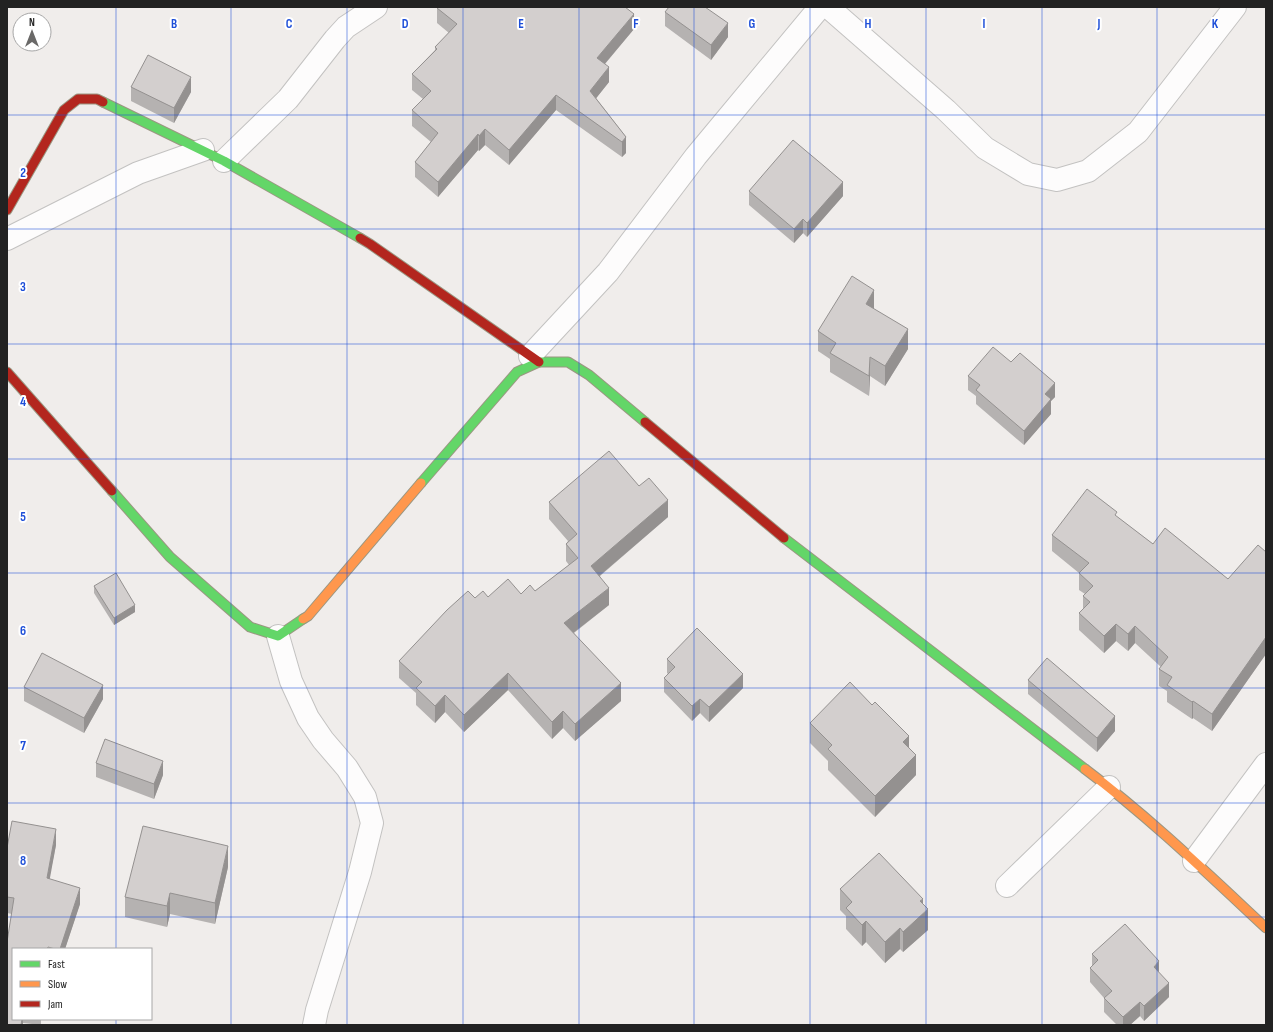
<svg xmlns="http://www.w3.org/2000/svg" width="1273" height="1032" font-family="'Sofia Sans Condensed',sans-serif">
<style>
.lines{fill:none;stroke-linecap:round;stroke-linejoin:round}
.street-casing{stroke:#c3c2c1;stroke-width:24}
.fast-casing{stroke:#9b9782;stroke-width:11}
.slow-casing{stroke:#9b9782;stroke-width:11}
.jam-casing{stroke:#9b9782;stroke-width:11}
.street{stroke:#fdfcfc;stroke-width:22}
.fast{stroke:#63d668;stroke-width:9}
.slow{stroke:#ff974d;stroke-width:9}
.jam{stroke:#b3261e;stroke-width:9}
.wall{fill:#b5b2b1}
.shaded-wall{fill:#949190}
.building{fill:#d3cfce;stroke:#949190}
.grid{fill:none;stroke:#1d4ed8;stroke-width:1;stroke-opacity:0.55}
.grid-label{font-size:13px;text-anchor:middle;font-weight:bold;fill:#1d4ed8;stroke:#fff;stroke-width:4;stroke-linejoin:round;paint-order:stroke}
</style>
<rect width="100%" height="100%" fill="#f0edeb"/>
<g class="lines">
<defs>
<g id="street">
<path d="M828,7L946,110L985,148L1028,174L1057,180L1088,171L1138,132L1235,7"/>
<path d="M224,161L288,99L335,39L346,27L376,7"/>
<path d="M7,239L138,173L203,150"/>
<path d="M530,356L608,272L696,156L820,7"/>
<path d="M278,636L291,681L308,718L323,740L347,768L365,797L372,823L360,872L317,1010L314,1025"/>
<path d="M1194,861L1266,764"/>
<path d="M1007,886L1109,787"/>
</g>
<g id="fast">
<path d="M103,102L224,161L360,238"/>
<path d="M421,483L517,372L539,362H568L589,375L645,422"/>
<path d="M112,491L170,557L250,627L278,636L303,619"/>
<path d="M784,538L1085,769"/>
</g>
<g id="slow">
<path d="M303,619L308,616L421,483"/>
<path d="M1085,769C1149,817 1207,873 1266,928"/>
</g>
<g id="jam">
<path d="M7,210L64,110L78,99H97L103,102"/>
<path d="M360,238L370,244L539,362"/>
<path d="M7,372L112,491"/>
<path d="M645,422L784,538"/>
</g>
</defs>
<use href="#street" class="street-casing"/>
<use href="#fast" class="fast-casing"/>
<use href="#slow" class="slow-casing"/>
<use href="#jam" class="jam-casing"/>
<use href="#street" class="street"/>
<use href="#fast" class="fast"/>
<use href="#slow" class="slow"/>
<use href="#jam" class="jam"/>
</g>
<g class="wall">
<path d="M437,8L634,29L605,64L609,82L596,98L626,137V153L622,157L556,110L509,165L485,145L479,151L478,150L438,197L415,177V162L431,142L412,126V110L423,99L412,90V74L435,50V47L449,33L437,23Z"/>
<path d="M665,12L728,37L711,60L665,26Z"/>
<path d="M131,87L191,92L174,123L131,101Z"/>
<path d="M749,191L843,196L807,237L803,233L794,243L749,205Z"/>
<path d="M874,309L908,349L885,386L870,376L869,396L830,372V359L818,351V331Z"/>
<path d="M1011,362L1055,397L1051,401V414L1024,445L976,404V396L968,390V376Z"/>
<path d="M639,486L668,517L600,576L609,605L574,633L621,701L575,741L563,728L552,739L508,690L464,732L445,712L435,723L416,705V693L399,678V661L475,598L521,594L535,591L569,565L566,561V544L568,541L549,519V502Z"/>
<path d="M1117,517L1153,544L1228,579L1266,552V654L1212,731L1193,718L1192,719L1167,702V691L1159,686V669L1161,667L1135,643L1128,651L1116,641L1104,653L1079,630V613L1083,609V596L1085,594L1079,590V573L1052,551V535Z"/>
<path d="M94,586L135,612L114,625L94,593Z"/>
<path d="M667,659L743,688L709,722L700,713L692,721L664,692V678L668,674L667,673Z"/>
<path d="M1028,680L1115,731L1097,752L1028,694Z"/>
<path d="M24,687L103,699L84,733L24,701Z"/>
<path d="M810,723L909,747L916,775L875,817L828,770V761L810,743Z"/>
<path d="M96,763L163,775L154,799L96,777Z"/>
<path d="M56,845L49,879L80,904L65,949H13V1019H41V1025L23,1023V1025H7L12,914L7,913V848Z"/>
<path d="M228,867L215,924L170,914L167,927L125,917V897Z"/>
<path d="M840,889L923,904L928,930L903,952L900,949L885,963L866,942L862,946L846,929V916L840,910Z"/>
<path d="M1092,954L1159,973L1169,997L1144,1021L1140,1016L1130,1025H1117L1104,1012V998L1090,982V968L1092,966Z"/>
</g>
<g class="shaded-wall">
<path d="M634,14V29L597,73V58Z"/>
<path d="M728,23V37L711,60V45Z"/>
<path d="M609,67V82L590,106V91Z"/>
<path d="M191,77V92L174,123V108Z"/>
<path d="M556,95V110L509,165V150Z"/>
<path d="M485,129V145L479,151V136Z"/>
<path d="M478,134V150L438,197V182Z"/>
<path d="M626,137V153L622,157V142Z"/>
<path d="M843,182V196L807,237V223Z"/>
<path d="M803,219V233L794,243V229Z"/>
<path d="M874,290V310L866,304Z"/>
<path d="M908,329V349L885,386V366Z"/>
<path d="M870,357V376L869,396V376Z"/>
<path d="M1055,383V397L1051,401V414L1024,445V431L1045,394Z"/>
<path d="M668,500V517L591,583V566Z"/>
<path d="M609,588V605L564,640V623Z"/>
<path d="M135,605V612L114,625V618Z"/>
<path d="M1116,624V641L1104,653V636Z"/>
<path d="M1135,626V643L1128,651V634Z"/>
<path d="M1266,637V654L1212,731V714Z"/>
<path d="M508,673V690L464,732V715Z"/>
<path d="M743,674V688L709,722V707Z"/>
<path d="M621,683V701L575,741V724Z"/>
<path d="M103,685V699L84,733V718Z"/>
<path d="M445,695V712L435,723V706Z"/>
<path d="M700,699V713L692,721V706Z"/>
<path d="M1193,701V718L1192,719V702Z"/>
<path d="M563,711V728L552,739V722Z"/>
<path d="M1115,716V731L1097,752V738Z"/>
<path d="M909,736V756L903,742Z"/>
<path d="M916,755V775L875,817V796Z"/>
<path d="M163,761V775L154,799V784Z"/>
<path d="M56,829V845L47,894V878Z"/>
<path d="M228,846V867L215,924V903Z"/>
<path d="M80,888V904L65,949H60Z"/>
<path d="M170,893V914L167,927V906Z"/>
<path d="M923,899V914L928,909V930L903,952V932L920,901Z"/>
<path d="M866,921V942L862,946V925Z"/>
<path d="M900,928V949L885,963V942Z"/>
<path d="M1159,961V976L1154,967Z"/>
<path d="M1169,983V997L1144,1021V1006Z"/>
<path d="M1140,1002V1016L1130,1025H1123V1017Z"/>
<path d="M22,1019H23V1025H21Z"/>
</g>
<g class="building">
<path d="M437,7H625L634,14L597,58L609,67L590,91L626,137L622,142L556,95L509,150L485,129L479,136L478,134L438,182L415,162L438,133L412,110L431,91L412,74L437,49L435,47L457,24L437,8Z"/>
<path d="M669,7H705L728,23L711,45L665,12Z"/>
<path d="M148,55L191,77L174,108L131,87Z"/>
<path d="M793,140L843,182L807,223L803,219L794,229L749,191Z"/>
<path d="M852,276L874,290L866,304L908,329L885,366L870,357L869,376L830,353L836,343L818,331Z"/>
<path d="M993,347L1011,362L1020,353L1055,383L1045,394L1051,399L1024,431L976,390L980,385L968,376Z"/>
<path d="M609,451L639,486L649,478L668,500L591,566L609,588L564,623L621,683L575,724L563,711L552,722L508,673L464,715L445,695L435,706L416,688L422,682L399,661L447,610L468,591L475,598L483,591L488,597L508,579L521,594L530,585L535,591L578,558L566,544L577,534L549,502Z"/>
<path d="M1087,489L1117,512L1115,515L1153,544L1165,528L1228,579L1258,545L1266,552V637L1212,714L1193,701L1192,702L1167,685L1172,677L1159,669L1168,657L1135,626L1128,634L1116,624L1104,636L1079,613L1090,602L1083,596L1093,586L1079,573L1089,563L1052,535Z"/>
<path d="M116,573L135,605L114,618L94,586Z"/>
<path d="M697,628L743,674L709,707L700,699L692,706L664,678L675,667L667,659Z"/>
<path d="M42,653L103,685L84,718L24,687Z"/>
<path d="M1047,658L1115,716L1097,738L1028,680Z"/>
<path d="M850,682L872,705L875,702L909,736L903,742L916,755L875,796L828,749L832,745L810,723Z"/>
<path d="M105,739L163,761L154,784L96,763Z"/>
<path d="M12,821L56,829L47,878L80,888L60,949H55L48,947L47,949H13V1019H22L21,1025H7V942L14,898L7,897V848Z"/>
<path d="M143,826L228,846L215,903L170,893L167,906L125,897Z"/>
<path d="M879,853L923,899L920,901L928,909L903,932L900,928L885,942L866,921L862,925L846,908L852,902L840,889Z"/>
<path d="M1125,924L1159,961L1154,967L1169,983L1144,1006L1140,1002L1123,1017L1104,998L1112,991L1090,968L1098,960L1092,954Z"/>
</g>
<path class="grid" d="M116,7V949M231,7V1025M347,7V1025M463,7V1025M579,7V1025M694,7V1025M810,7V1025M926,7V1025M1042,7V1025M1157,7V1025M7,115H1266M7,229H1266M7,344H1266M7,459H1266M7,573H1266M7,688H1266M7,803H1266M7,917H1266M116,1019V1025"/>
<g class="grid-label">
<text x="174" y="28">B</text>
<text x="289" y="28">C</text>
<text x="405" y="28">D</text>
<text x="521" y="28">E</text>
<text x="636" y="28">F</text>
<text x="752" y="28">G</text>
<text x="868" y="28">H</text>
<text x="984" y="28">I</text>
<text x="1099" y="28">J</text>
<text x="1215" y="28">K</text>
<text x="23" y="177">2</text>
<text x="23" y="291">3</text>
<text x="23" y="406">4</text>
<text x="23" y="521">5</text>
<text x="23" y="635">6</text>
<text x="23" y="750">7</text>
<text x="23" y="865">8</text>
</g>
<rect width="1273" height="1032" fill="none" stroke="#222222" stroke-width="16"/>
<rect x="12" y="948" width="140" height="72" fill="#ffffff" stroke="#a7a7a7"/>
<rect x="20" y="961" width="20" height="6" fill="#63d668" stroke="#a7a7a7"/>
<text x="48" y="968" font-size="12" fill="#222222">Fast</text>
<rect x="20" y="981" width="20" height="6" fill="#ff974d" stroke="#a7a7a7"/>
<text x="48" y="988" font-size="12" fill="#222222">Slow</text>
<rect x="20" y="1001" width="20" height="6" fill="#b3261e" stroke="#a7a7a7"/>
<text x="48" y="1008" font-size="12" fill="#222222">Jam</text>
<g transform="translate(32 32)"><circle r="19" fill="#ffffff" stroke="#a7a7a7"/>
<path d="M0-3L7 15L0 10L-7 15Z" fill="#6a6968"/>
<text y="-6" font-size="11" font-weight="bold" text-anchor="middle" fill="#222222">N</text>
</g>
</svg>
